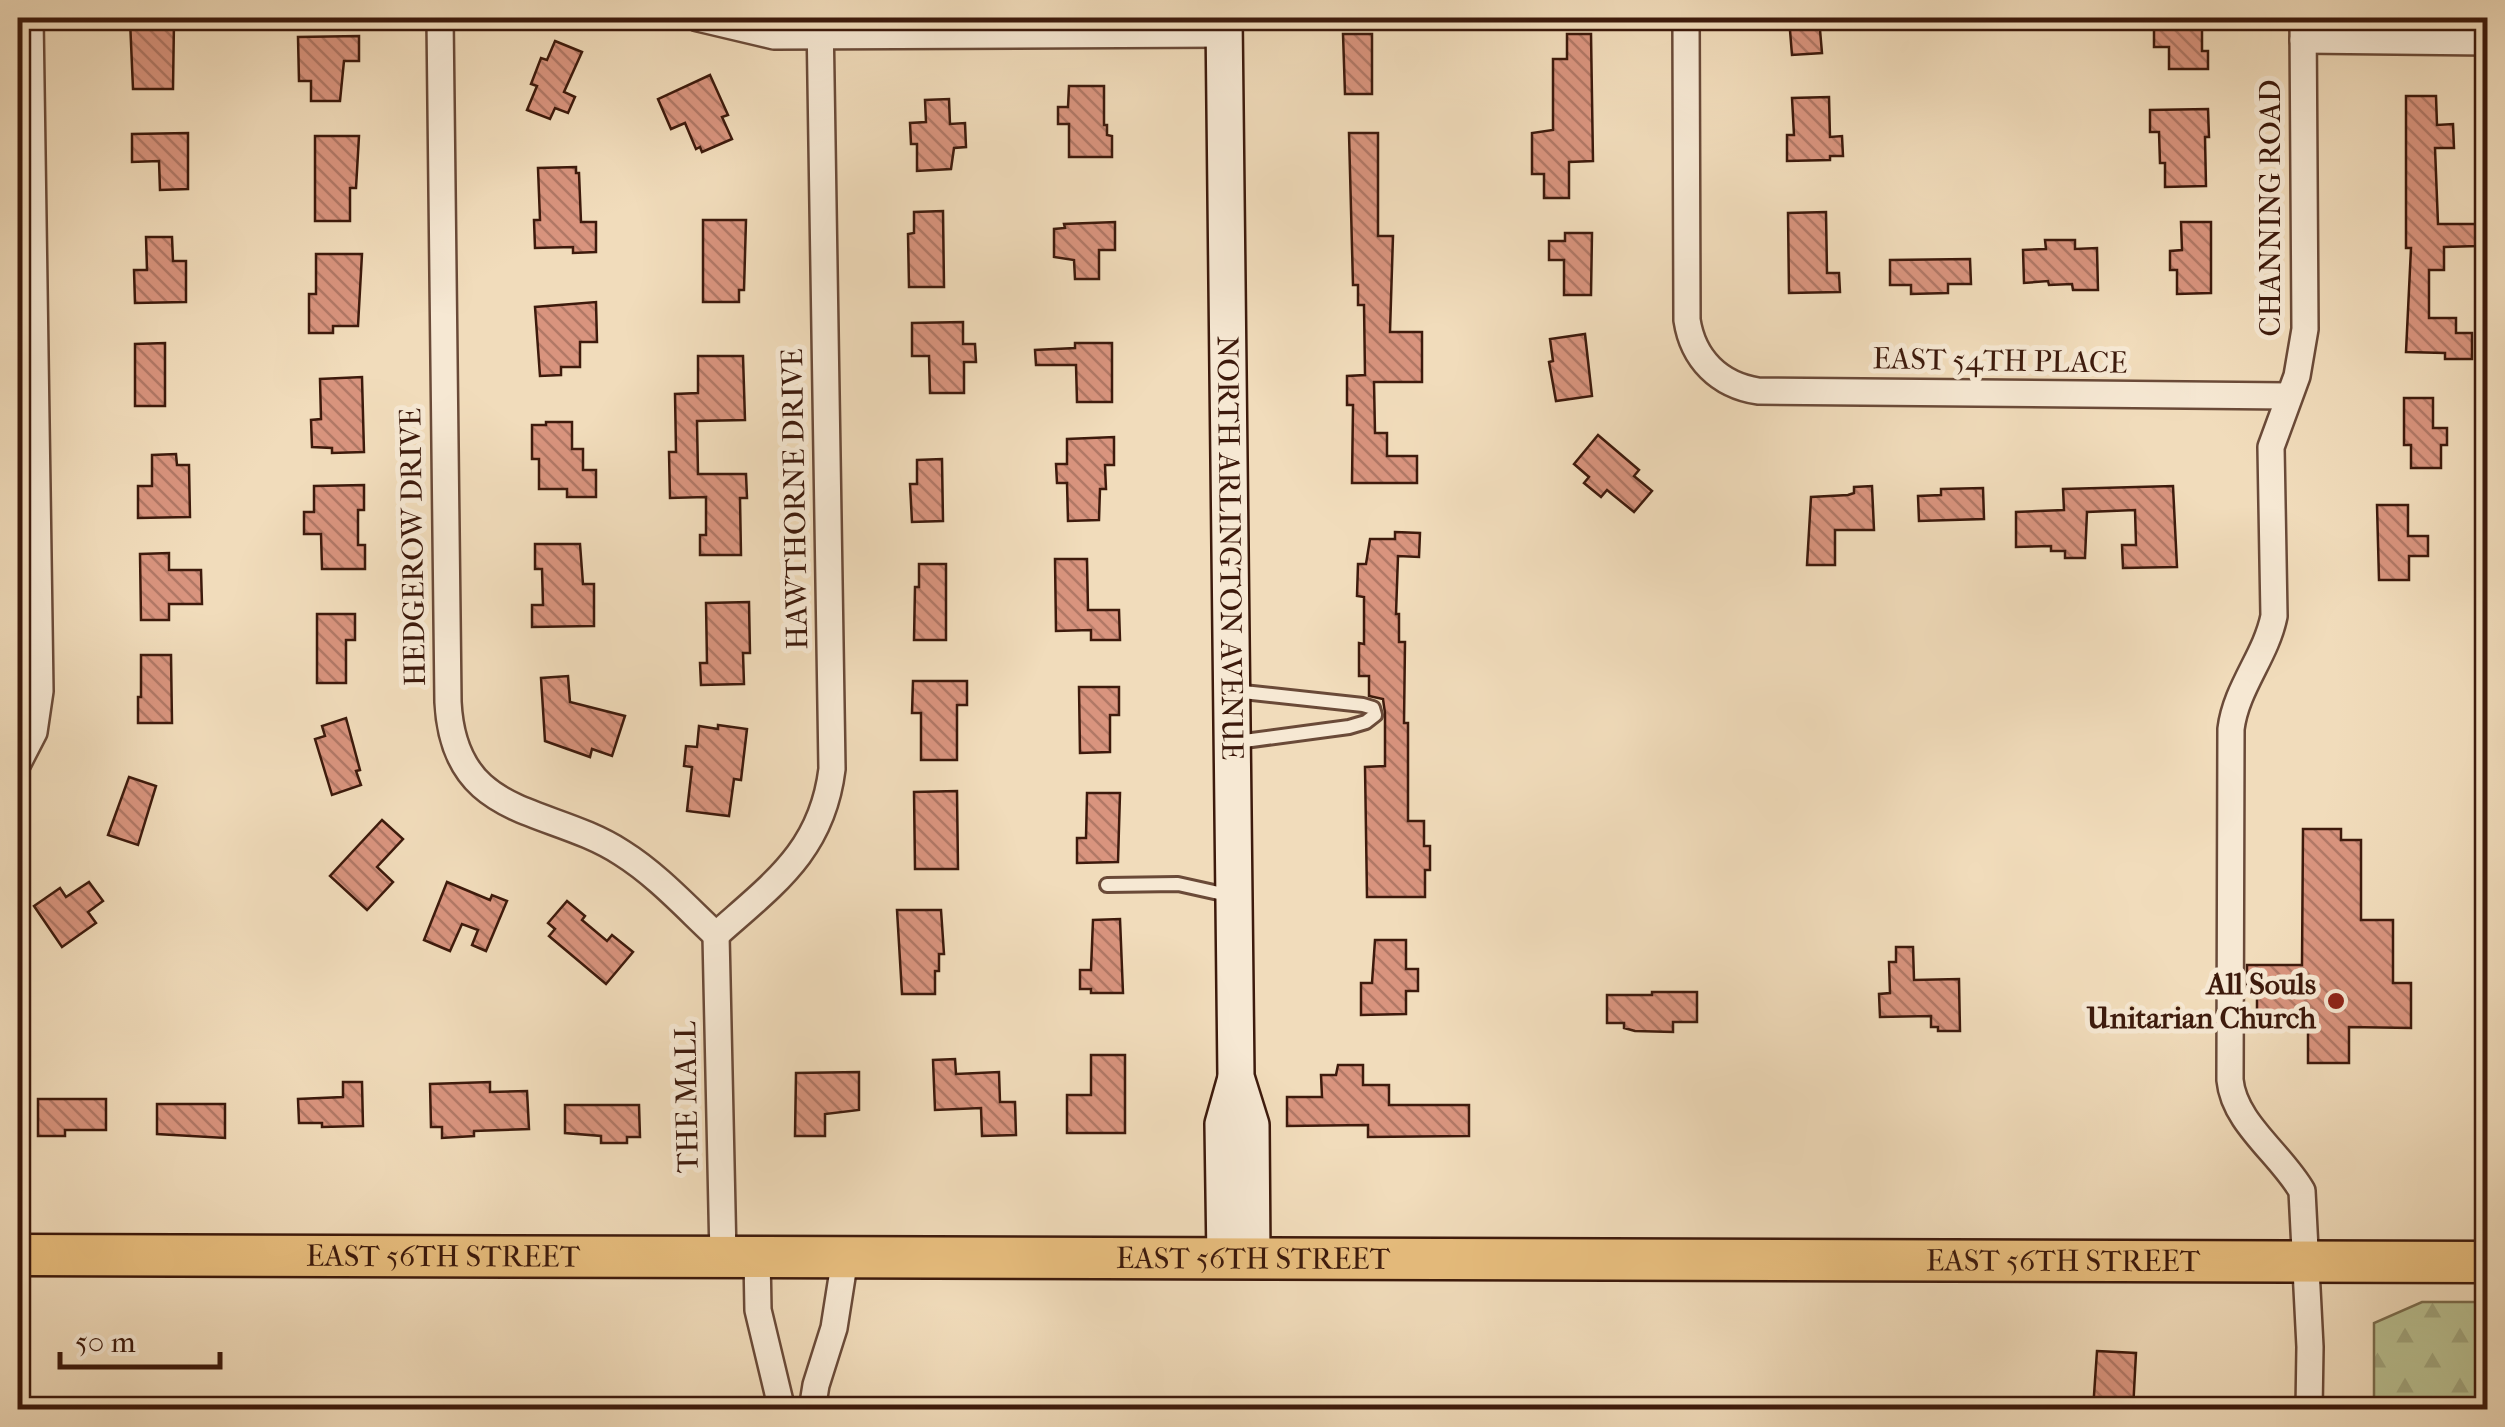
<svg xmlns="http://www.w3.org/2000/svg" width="2505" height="1427" font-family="'IM FELL French Canon',serif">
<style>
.forest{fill:url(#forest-firs);stroke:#7b6d4e;stroke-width:2.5}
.building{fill:url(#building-back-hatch);stroke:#3d1a0c;stroke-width:2.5}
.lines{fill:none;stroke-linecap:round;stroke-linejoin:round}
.lane-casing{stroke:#6a4a38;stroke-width:18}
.street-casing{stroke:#6a4a38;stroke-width:30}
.secondary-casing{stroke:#3d1a0c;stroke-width:40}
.primary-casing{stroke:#3d1a0c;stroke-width:45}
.lane{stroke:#f6e8d3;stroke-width:12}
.street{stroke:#f6e8d3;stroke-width:25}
.secondary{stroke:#f6e8d3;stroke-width:35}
.primary{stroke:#e8be7e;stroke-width:40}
.poi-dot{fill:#8f2418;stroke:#f6e8d3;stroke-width:4}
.labels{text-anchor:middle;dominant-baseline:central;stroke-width:10;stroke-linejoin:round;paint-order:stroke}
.street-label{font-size:30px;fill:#3d1a0c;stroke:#f6e8d3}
.poi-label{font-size:30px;font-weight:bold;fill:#3d1a0c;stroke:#f6e8d3;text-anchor:end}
</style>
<defs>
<pattern id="forest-firs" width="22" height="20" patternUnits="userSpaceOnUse" patternTransform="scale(2.5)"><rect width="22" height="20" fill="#b9c091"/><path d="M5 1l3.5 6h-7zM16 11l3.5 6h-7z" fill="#a0a47c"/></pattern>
<pattern id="building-back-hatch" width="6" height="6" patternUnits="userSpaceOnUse" patternTransform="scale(2.5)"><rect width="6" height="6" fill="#d9947e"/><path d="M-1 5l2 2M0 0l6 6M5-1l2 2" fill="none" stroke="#b17866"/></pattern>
</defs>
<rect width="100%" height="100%" fill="#f1dcbb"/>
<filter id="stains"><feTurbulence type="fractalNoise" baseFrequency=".002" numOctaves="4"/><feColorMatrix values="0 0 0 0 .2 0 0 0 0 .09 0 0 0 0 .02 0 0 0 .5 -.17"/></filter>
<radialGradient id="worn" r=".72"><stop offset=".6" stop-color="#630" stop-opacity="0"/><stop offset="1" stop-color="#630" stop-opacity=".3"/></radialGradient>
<path class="forest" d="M2422,1302H2487V1409H2374V1323Z"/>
<g class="building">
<path d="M1789,18H1819L1822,53L1792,55Z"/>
<path d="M2169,18H2202V51H2208V69H2169V47H2154V25H2169Z"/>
<path d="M130,20L174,21L173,89H133Z"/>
<path d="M1343,34H1372V94H1345Z"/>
<path d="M1567,34H1591L1593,161L1569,162V198H1544V174H1532V133L1553,130V59H1567Z"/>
<path d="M359,36V61H344L340,101H311V81H299L298,37Z"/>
<path d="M555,41L582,52L564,92L575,97L568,113L555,108L550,119L527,110L537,86L531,84L541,58L547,60Z"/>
<path d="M710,75L728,115L722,117L732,139L702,152L700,147L696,149L685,123L671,129L658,99Z"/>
<path d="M1069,86H1104V125H1107V135L1112,136V157H1069V124H1058V107H1068Z"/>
<path d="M2406,96H2436L2437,125L2453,124L2454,148H2435L2438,224H2478V246L2444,247V270H2429V318H2456V333H2472V359H2445V353L2406,352L2411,248H2406Z"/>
<path d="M1829,97L1830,137L1842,136L1843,156H1830V160L1787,161V135H1794L1792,98Z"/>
<path d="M949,99L950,124L965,123L966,147L954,148L951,169L917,171V144H911L910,123L926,122L925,100Z"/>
<path d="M2208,109L2209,137H2205L2206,186L2165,187V163H2160L2159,132H2150V110Z"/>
<path d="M188,133V189L160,190L159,161L132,162V134Z"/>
<path d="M1349,133H1378V236H1393L1390,332H1422V382H1374L1375,433H1387V456H1417V483H1352L1353,405H1347V376L1365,375L1364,305H1358V285H1353Z"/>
<path d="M315,136H359L356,188H350V221H315Z"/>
<path d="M576,167V173H579L581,222H596V252L573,253V247L535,248L534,220H540L538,168Z"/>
<path d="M943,211L944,287H909L908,234L914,233V212Z"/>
<path d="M1826,212L1827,273H1839L1840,292L1789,293L1788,213Z"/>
<path d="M703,220H746L744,290H739V302H703Z"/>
<path d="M1115,222V250H1099V279H1075L1074,260L1054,257V229L1065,228L1064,224Z"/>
<path d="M2181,222H2211V293L2177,294V270H2170V251L2182,250Z"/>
<path d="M1565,233H1592L1591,295H1564V260H1549V241H1565Z"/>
<path d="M146,237H172L173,261H186V302L135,303L134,270H147Z"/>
<path d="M2045,240H2075V249L2097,248L2098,290H2073L2072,284L2049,285L2048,281L2024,283L2023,250L2046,249Z"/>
<path d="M316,254H362L358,326H333V333H309V294H316Z"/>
<path d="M1970,259L1971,284H1948V293L1911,294V285H1890V260Z"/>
<path d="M596,302L597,342H580V367H561V375L540,376L535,307Z"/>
<path d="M963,322V344H975L976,362H964V393H930L929,356H912V323Z"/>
<path d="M1585,334L1592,396L1556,401L1549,362L1553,361L1550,339Z"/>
<path d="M165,343V406H135V344Z"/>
<path d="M1075,343H1112V402H1077L1076,365H1036L1035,350L1075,348Z"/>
<path d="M698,356H743L745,420L697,421L698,474H746L747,498H740L741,555H700V535H706V497L670,498L669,452H676L675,394L698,393Z"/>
<path d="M362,377L364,452L332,453V448L312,447L311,420L321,419L320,379Z"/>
<path d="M2404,398H2433V428H2447V445H2441V468H2411V445H2404Z"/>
<path d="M546,422H572V449H583V470H596V497H567V489H539V459H532V425H546Z"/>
<path d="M1598,435L1639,470L1634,476L1652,491L1634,512L1607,490L1601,497L1584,483L1589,477L1574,464Z"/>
<path d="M1114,437V465H1105L1106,489H1100L1099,520L1068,521L1067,483H1057L1056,464H1067V439Z"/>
<path d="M176,454L177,465H189L190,517L138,518V486H152V455Z"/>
<path d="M942,459L943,521L912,522L910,484H917V460Z"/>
<path d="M364,485V510H358V545H365V569H322L321,534H304V512H314V486Z"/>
<path d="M1872,486L1874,530H1835V565H1807L1811,497L1848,495L1854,493V487Z"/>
<path d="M2173,486L2177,567L2123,568L2122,545H2136L2135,510L2087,512L2085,558H2065V551H2051V546L2016,547V512L2064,510L2063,489Z"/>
<path d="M1983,488L1984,519L1919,521L1918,496L1941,495V489Z"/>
<path d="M2377,505H2408V536H2428V556H2409V580H2379Z"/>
<path d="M1395,532L1420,533L1419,557L1398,556L1396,614H1399V642H1405L1404,723H1408V821H1424V846H1430V870H1425V897H1367L1365,767L1385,766V713L1383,699L1369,696V676H1359V643L1364,644V597L1357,596L1358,564H1366L1370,539H1395Z"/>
<path d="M535,544H580L583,584H594V626L532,627V605H543L542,569H535Z"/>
<path d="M169,553V570H201L202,604H169V620H141L140,554Z"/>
<path d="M1055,559H1087L1088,610H1119L1120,640H1091V630L1056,631Z"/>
<path d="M919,564H946V640H914L915,587H919Z"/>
<path d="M749,602L750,653H743L744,684L701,685L700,663H707L706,603Z"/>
<path d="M317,614H355V640H346V683H317Z"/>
<path d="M141,655H171L172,723H138V697H141Z"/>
<path d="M568,676L570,702L625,716L612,756L592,749L590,757L545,741L541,678Z"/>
<path d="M913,681H967V705H957V760H921V713H912Z"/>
<path d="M1079,687H1119V715H1110V752L1080,753Z"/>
<path d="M346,718L360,770L356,771L361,785L332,795L315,739L325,736L322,726Z"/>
<path d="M718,725L747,729L741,780L734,779L729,816L687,811L692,767L684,766L686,746L697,747L699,726L718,729Z"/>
<path d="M129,777L156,786L138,845L108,835Z"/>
<path d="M957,791L958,869H915L914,792Z"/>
<path d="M1087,793H1120L1118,862L1077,863V838H1086Z"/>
<path d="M382,820L403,839L377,867L393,882L367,910L330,876Z"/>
<path d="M2303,829H2341V840H2361V920H2393V983H2411V1028L2349,1027V1063H2308V1022L2257,1021V986H2247V965H2302Z"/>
<path d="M89,882L103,901L88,912L96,923L62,947L34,906L60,888L66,897Z"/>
<path d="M447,882L490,900L492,895L507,901L486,951L472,945L478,930L462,924L450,951L424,940Z"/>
<path d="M567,901L585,916L582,920L607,941L612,935L633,952L606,984L549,936L555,929L548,923Z"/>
<path d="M897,910H941L944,954H939V971H935V994H902Z"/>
<path d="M1120,919L1123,993H1091V989H1080V970H1091L1093,920Z"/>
<path d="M1375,940H1406V969H1418V991H1406V1014L1361,1015V983H1372Z"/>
<path d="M1896,947H1913L1914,980L1959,979L1960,1031H1938V1027H1931V1016L1880,1017L1879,994L1890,993L1889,962H1896Z"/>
<path d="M1652,992H1697V1022H1673V1032L1635,1031L1624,1028V1023H1607V995H1652Z"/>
<path d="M1091,1055H1125V1133H1067V1095H1091Z"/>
<path d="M955,1059L956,1074L999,1072L1000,1102H1015L1016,1135L982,1136L981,1108L935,1110L933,1060Z"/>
<path d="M1338,1065H1363V1085H1389V1105H1469V1136L1368,1137V1125L1287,1126V1097H1322L1321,1075H1336Z"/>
<path d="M859,1072V1110L825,1114V1136H795L796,1073Z"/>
<path d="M343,1082H362L363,1126L322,1127V1123H299L298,1099L343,1097Z"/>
<path d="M490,1082V1092L527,1091L529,1129L474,1131V1136L442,1138V1127H431L430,1084Z"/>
<path d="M38,1099H106V1130H65V1136H38Z"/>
<path d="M157,1104H225V1138L157,1134Z"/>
<path d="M565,1105H639L640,1137H627V1143H601V1136L565,1133Z"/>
<path d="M2097,1351L2136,1353L2133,1410H2093Z"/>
</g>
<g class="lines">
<defs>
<g id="lane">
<path d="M1234,691L1363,705L1373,708L1375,715L1366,722L1349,727L1237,742"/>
<path d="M1107,885L1178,884L1232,896"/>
</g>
<g id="street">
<path d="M440,18L448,702C454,821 548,805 622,853C657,875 686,907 716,935"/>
<path d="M698,18L774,36L1224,34"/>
<path d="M1686,18L1687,320C1693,359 1719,385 1758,391L2289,396"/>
<path d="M2303,18L2305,329L2297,376L2271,447L2274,616C2266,656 2236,688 2231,729L2230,1080C2234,1123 2281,1154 2302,1191L2310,1347L2309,1410"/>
<path d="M2303,40L2488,42"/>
<path d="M18,763L34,732L40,691L30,18"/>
<path d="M716,935C773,884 822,851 832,769L820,18"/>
<path d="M716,935L723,1256"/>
<path d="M757,1257L758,1310L782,1410"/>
<path d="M812,1410L816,1385L834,1328L845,1258"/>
</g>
<g id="secondary">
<path id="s1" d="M1224,18L1236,1077L1251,1125L1252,1259"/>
<path d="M1225,1259L1223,1124L1236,1078"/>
</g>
<g id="primary">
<path id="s2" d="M18,1255L2488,1262"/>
</g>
</defs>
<use href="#lane" class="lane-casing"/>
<use href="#street" class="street-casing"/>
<use href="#secondary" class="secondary-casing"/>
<use href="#primary" class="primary-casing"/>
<use href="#lane" class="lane"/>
<use href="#street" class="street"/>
<use href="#secondary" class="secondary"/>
<use href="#primary" class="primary"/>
</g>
<circle class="poi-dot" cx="2336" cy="1001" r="10"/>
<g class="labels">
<g class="street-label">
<text transform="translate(2270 208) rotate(-90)">CHANNING ROAD</text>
<text transform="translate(2000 361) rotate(1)">EAST 54TH PLACE</text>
<text transform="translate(795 499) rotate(-91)">HAWTHORNE DRIVE</text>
<text transform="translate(413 547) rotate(-91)">HEDGEROW DRIVE</text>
<text stroke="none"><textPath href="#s1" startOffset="530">NORTH ARLINGTON AVENUE</textPath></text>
<text transform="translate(687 1097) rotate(-91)">THE MALL</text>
<text stroke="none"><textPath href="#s2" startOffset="425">EAST 56TH STREET</textPath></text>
<text stroke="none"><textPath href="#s2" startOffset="1235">EAST 56TH STREET</textPath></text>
<text stroke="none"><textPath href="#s2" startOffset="2045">EAST 56TH STREET</textPath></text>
</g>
<g class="poi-label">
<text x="2316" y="984">All Souls<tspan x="2316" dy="34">Unitarian Church</tspan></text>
</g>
</g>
<rect width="2505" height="1427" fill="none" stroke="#f1dcbb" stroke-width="60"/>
<rect x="20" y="20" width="2465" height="1387" fill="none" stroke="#3d1a0c" stroke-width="5"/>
<rect x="30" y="30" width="2445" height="1367" fill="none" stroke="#3d1a0c" stroke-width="2.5"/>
<path d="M60 1352v15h160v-15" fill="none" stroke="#3d1a0c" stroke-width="5"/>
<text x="75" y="1352" font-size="30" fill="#3d1a0c" stroke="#f6e8d3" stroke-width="8" paint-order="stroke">50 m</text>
<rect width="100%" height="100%" filter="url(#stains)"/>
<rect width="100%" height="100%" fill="url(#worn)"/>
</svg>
